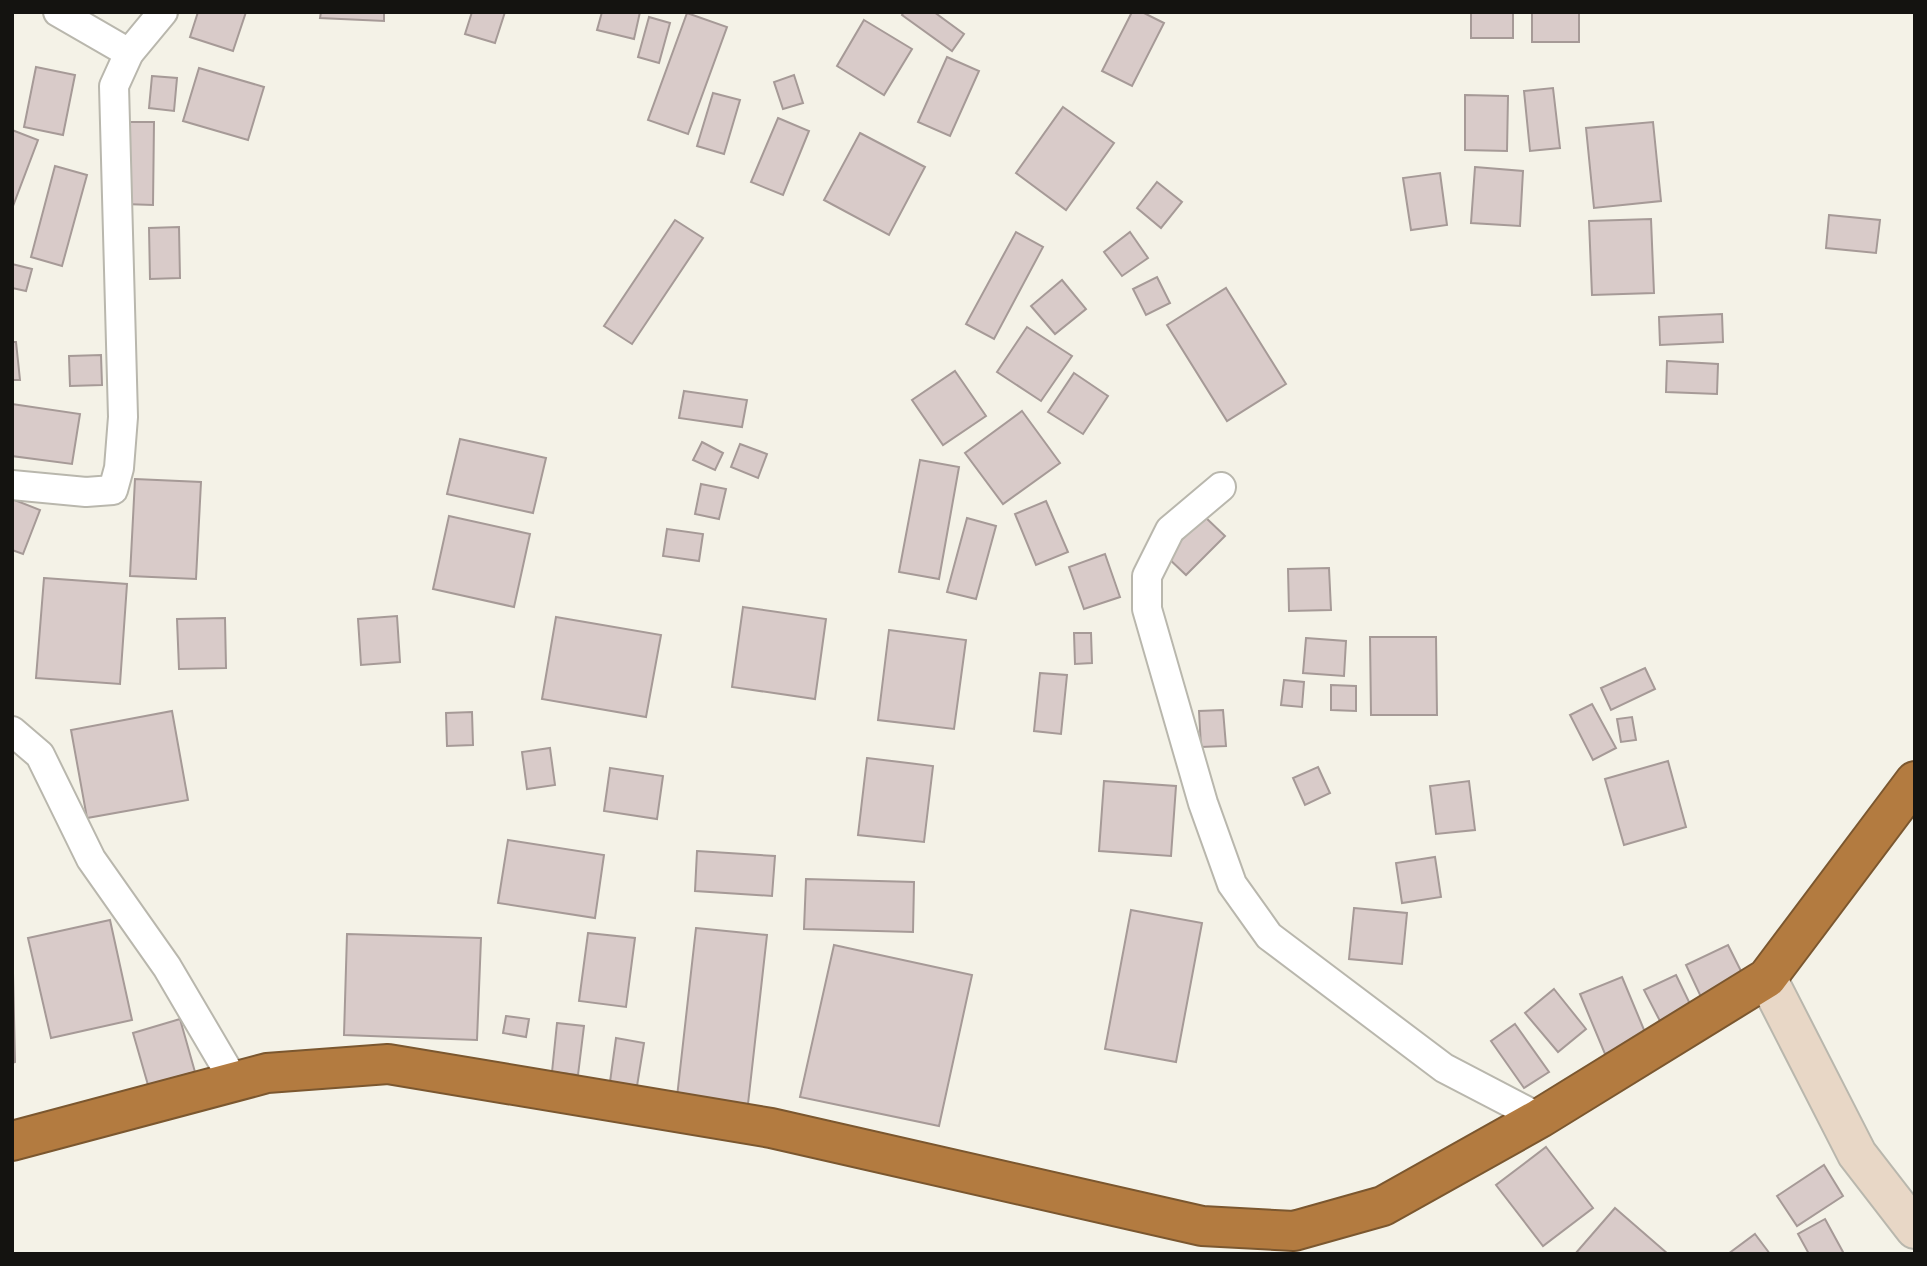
<svg xmlns="http://www.w3.org/2000/svg" width="1927" height="1266" font-family="'Fira Sans',sans-serif">
<style>
.building{fill:#d9cbc9;stroke:#a69a97;stroke-width:2}
.lines{fill:none;stroke-linecap:round;stroke-linejoin:round}
.street-casing{stroke:#b9b7ad;stroke-width:32}
.secondary-casing{stroke:#b9b7ad;stroke-width:42}
.highway-casing{stroke:#7b572f;stroke-width:42}
.street{stroke:#fff;stroke-width:28}
.secondary{stroke:#e8d7c6;stroke-width:38}
.highway{stroke:#b37b40;stroke-width:38}
</style>
<rect width="100%" height="100%" fill="#f4f2e7"/>
<g class="building">
<path d="M198,12H246L233,51L190,37Z"/>
<path d="M321,12H384V21L320,18Z"/>
<path d="M472,12H505L495,43L465,34Z"/>
<path d="M602,12H640L634,39L597,30Z"/>
<path d="M904,12H934L964,34L952,51L902,15Z"/>
<path d="M1132,12H1142L1164,23L1132,86L1102,71Z"/>
<rect x="1471" y="12" width="42" height="26"/>
<rect x="1532" y="12" width="47" height="30"/>
<path d="M687,13L727,27L688,134L648,120Z"/>
<path d="M649,17L670,23L659,63L638,57Z"/>
<path d="M864,20L912,49L884,95L837,66Z"/>
<path d="M947,57L979,71L950,136L918,122Z"/>
<path d="M36,67L75,75L63,135L24,127Z"/>
<path d="M199,68L264,87L248,140L183,121Z"/>
<path d="M794,75L803,103L783,109L774,82Z"/>
<path d="M152,76L177,78L174,111L149,108Z"/>
<path d="M1553,88L1560,148L1530,151L1524,91Z"/>
<path d="M713,93L740,100L724,154L697,146Z"/>
<path d="M1465,95L1508,96L1507,151L1465,150Z"/>
<path d="M1063,107L1114,143L1066,210L1016,173Z"/>
<path d="M778,118L809,131L783,195L751,182Z"/>
<path d="M126,122H154L153,205L124,204Z"/>
<path d="M1653,122L1661,201L1594,208L1586,128Z"/>
<path d="M12,130L38,140L13,206H12Z"/>
<path d="M860,133L925,167L889,235L824,200Z"/>
<path d="M55,166L87,175L62,266L31,257Z"/>
<path d="M1475,167L1523,171L1520,226L1471,223Z"/>
<path d="M1440,173L1447,225L1411,230L1403,178Z"/>
<path d="M1157,182L1182,202L1161,228L1137,208Z"/>
<path d="M1829,215L1880,220L1876,253L1826,248Z"/>
<path d="M1651,219L1654,293L1592,295L1589,221Z"/>
<path d="M675,220L703,238L632,344L604,326Z"/>
<path d="M179,227L180,278L150,279L149,228Z"/>
<path d="M1016,232L1043,247L994,339L966,324Z"/>
<path d="M1130,232L1148,258L1122,276L1104,252Z"/>
<path d="M12,264L32,269L26,291L12,288Z"/>
<path d="M1157,277L1170,303L1146,315L1133,289Z"/>
<path d="M1062,280L1086,309L1055,334L1031,306Z"/>
<path d="M1226,288L1286,384L1227,421L1167,325Z"/>
<path d="M1722,314L1723,342L1660,345L1659,317Z"/>
<path d="M1027,327L1072,356L1041,401L997,372Z"/>
<path d="M12,342H16L20,380H12Z"/>
<path d="M101,355L102,385L70,386L69,356Z"/>
<path d="M1667,361L1718,364L1717,394L1666,392Z"/>
<path d="M955,371L986,416L943,445L912,400Z"/>
<path d="M1074,373L1108,396L1083,434L1048,412Z"/>
<path d="M684,391L747,400L742,427L679,418Z"/>
<path d="M12,404L80,414L72,464L12,456Z"/>
<path d="M1022,411L1060,463L1003,504L965,453Z"/>
<path d="M460,439L546,458L533,513L447,494Z"/>
<path d="M702,442L723,453L715,470L693,460Z"/>
<path d="M740,444L767,454L758,478L731,467Z"/>
<path d="M920,460L959,467L939,579L899,572Z"/>
<path d="M135,479L201,482L196,579L130,576Z"/>
<path d="M701,484L726,489L719,519L695,514Z"/>
<path d="M12,499L40,510L23,554L12,550Z"/>
<path d="M1046,501L1068,552L1036,565L1015,514Z"/>
<path d="M449,516L530,534L514,607L433,589Z"/>
<path d="M1204,516L1225,536L1186,575L1166,556Z"/>
<path d="M967,518L996,526L976,599L947,592Z"/>
<path d="M667,529L703,534L699,561L663,556Z"/>
<path d="M1105,554L1120,597L1084,609L1069,567Z"/>
<path d="M1329,568L1331,610L1289,611L1288,569Z"/>
<path d="M44,578L127,584L120,684L36,678Z"/>
<path d="M743,607L826,619L815,699L732,687Z"/>
<path d="M397,616L400,662L361,665L358,619Z"/>
<path d="M556,617L661,635L646,717L542,699Z"/>
<path d="M225,618L226,668L179,669L177,619Z"/>
<path d="M889,630L966,640L954,729L878,720Z"/>
<path d="M1074,633H1091L1092,663L1075,664Z"/>
<path d="M1370,637H1436L1437,715H1371Z"/>
<path d="M1306,638L1346,641L1344,676L1303,673Z"/>
<path d="M1645,668L1655,689L1611,710L1601,688Z"/>
<path d="M1040,673L1067,675L1061,734L1034,731Z"/>
<path d="M1284,680L1304,682L1302,707L1281,705Z"/>
<path d="M1331,685L1356,686V711L1331,710Z"/>
<path d="M1592,704L1616,748L1593,760L1570,715Z"/>
<path d="M1223,710L1226,746L1201,747L1199,711Z"/>
<path d="M172,711L188,800L87,818L71,730Z"/>
<path d="M472,712L473,745L447,746L446,713Z"/>
<path d="M1632,717L1636,740L1621,742L1617,719Z"/>
<path d="M550,748L555,785L527,789L522,752Z"/>
<path d="M867,758L933,766L924,842L858,835Z"/>
<path d="M1668,761L1686,827L1624,845L1605,779Z"/>
<path d="M1318,767L1330,793L1305,805L1293,778Z"/>
<path d="M610,768L663,776L657,819L604,811Z"/>
<path d="M1104,781L1176,786L1171,856L1099,851Z"/>
<path d="M1469,781L1475,830L1436,834L1430,786Z"/>
<path d="M508,840L604,855L595,918L498,903Z"/>
<path d="M697,851L775,856L772,896L695,891Z"/>
<path d="M1435,857L1441,897L1402,903L1396,863Z"/>
<path d="M806,879L914,882L913,932L804,929Z"/>
<path d="M1354,908L1407,913L1402,964L1349,959Z"/>
<path d="M1131,910L1202,923L1176,1062L1105,1049Z"/>
<path d="M110,920L132,1020L51,1038L28,938Z"/>
<path d="M696,928L767,935L748,1104L677,1097Z"/>
<path d="M588,933L635,938L626,1007L579,1001Z"/>
<path d="M347,934L481,938L477,1040L344,1035Z"/>
<path d="M834,945L972,975L939,1126L800,1097Z"/>
<path d="M1728,945L1744,977L1701,997L1686,965Z"/>
<path d="M12,973H13L15,1062L12,1063Z"/>
<path d="M1676,975L1691,1006L1660,1021L1644,990Z"/>
<path d="M1622,977L1647,1037L1605,1054L1580,994Z"/>
<path d="M1554,989L1586,1029L1558,1052L1525,1013Z"/>
<path d="M506,1016L529,1019L526,1037L503,1033Z"/>
<path d="M180,1019L195,1072L148,1085L133,1033Z"/>
<path d="M557,1023L584,1026L578,1075L552,1072Z"/>
<path d="M1515,1024L1549,1072L1524,1088L1491,1041Z"/>
<path d="M616,1038L644,1043L637,1086L610,1082Z"/>
<path d="M1546,1147L1593,1208L1543,1246L1496,1185Z"/>
<path d="M1824,1165L1843,1196L1797,1226L1777,1196Z"/>
<path d="M1615,1208L1668,1254H1575Z"/>
<path d="M1825,1219L1843,1252L1840,1254H1809L1798,1234Z"/>
<path d="M1755,1234L1770,1254H1728Z"/>
</g>
<g class="lines">
<defs>
<g id="street">
<path d="M58,12L129,53"/>
<path d="M12,485L86,492L113,490L119,468L123,417L114,86L129,53L163,12"/>
<path d="M1221,487L1170,530L1147,576V609L1203,803L1232,884L1269,936L1444,1068L1540,1118"/>
<path d="M12,731L40,755L91,859L167,967L234,1081"/>
</g>
<path id="secondary" d="M1767,978L1857,1154L1915,1229"/>
<path id="highway" d="M12,1141L267,1073L388,1064L771,1128L1202,1226L1294,1231L1383,1206L1540,1118L1767,978L1915,781"/>
</defs>
<use href="#street" class="street-casing"/>
<use href="#secondary" class="secondary-casing"/>
<use href="#highway" class="highway-casing"/>
<use href="#street" class="street"/>
<use href="#secondary" class="secondary"/>
<use href="#highway" class="highway"/>
</g>
<rect width="1927" height="1266" fill="none" stroke="#141310" stroke-width="28"/>
</svg>
